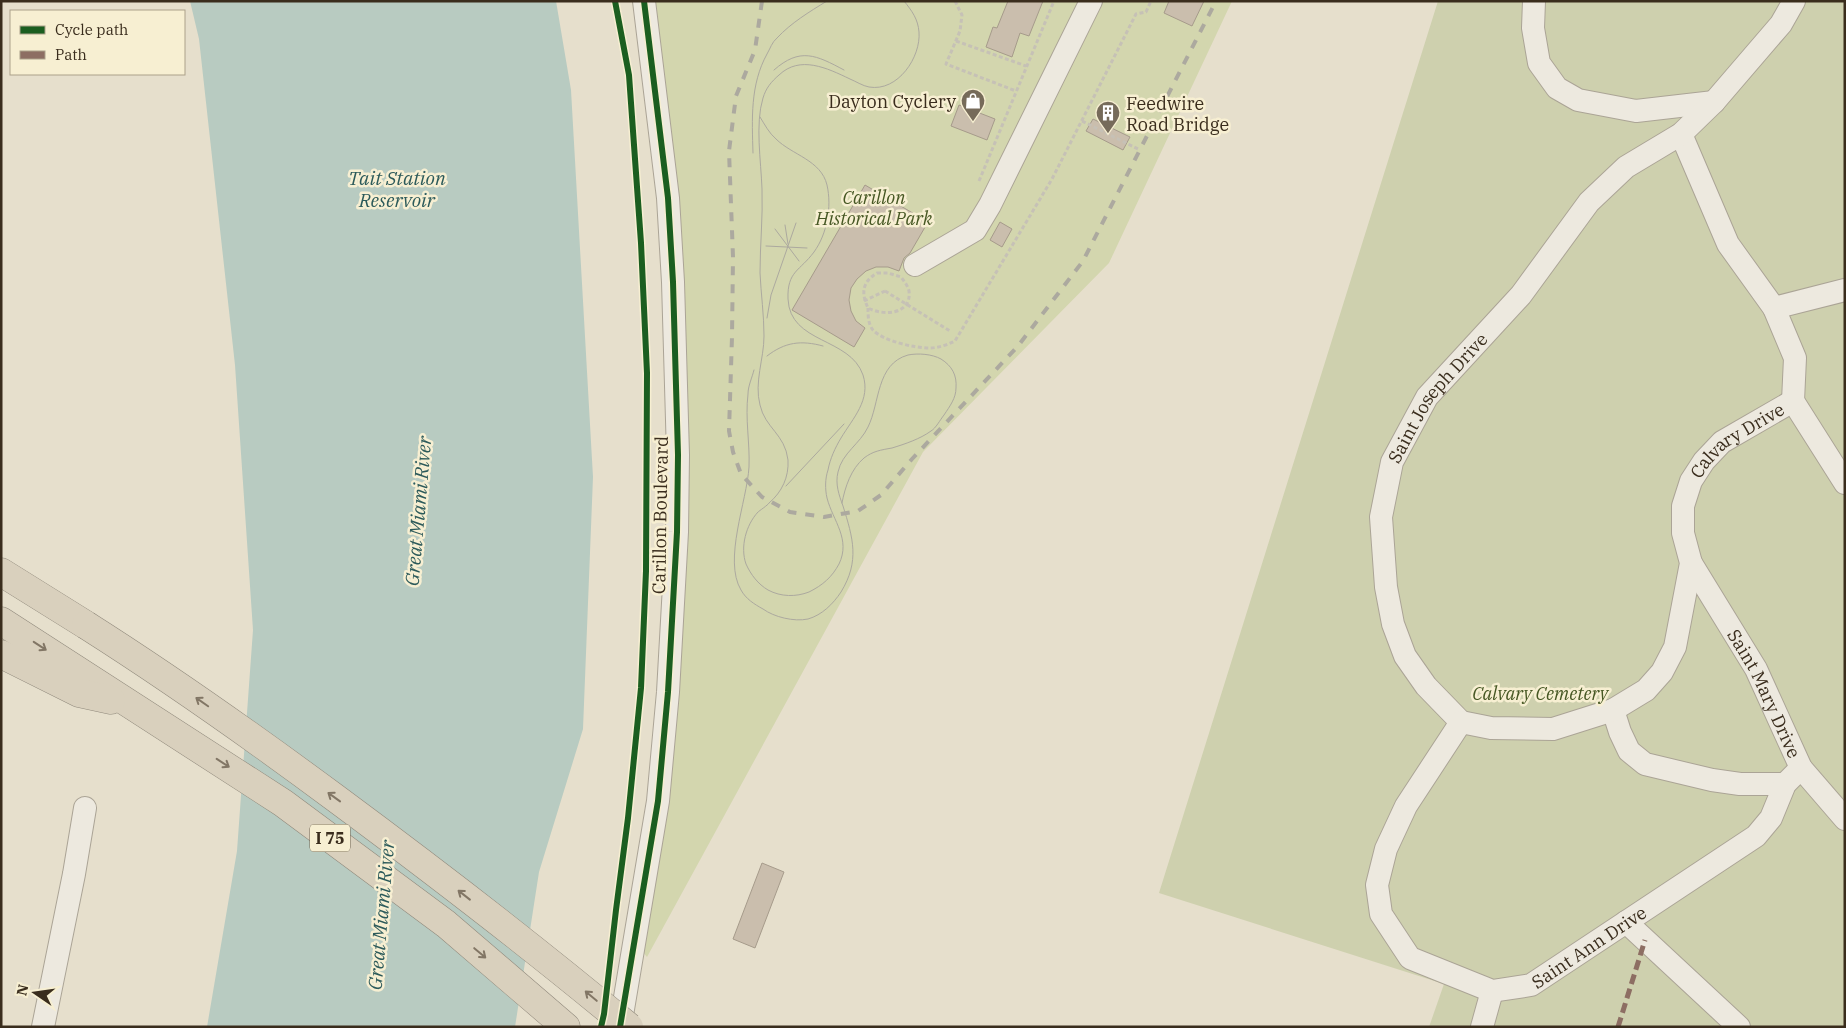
<svg xmlns="http://www.w3.org/2000/svg" width="1846" height="1028" font-family="'IBM Plex Serif',serif">
<style>
.green{fill:#d3d6ae}
.cemetery{fill:#ced0ae}
.water{fill:#b8cbc1}
.building{fill:#cabead;stroke:#a69b8b}
.lines{fill:none;stroke-linecap:round;stroke-linejoin:round}
.minor-casing{stroke:#aba496;stroke-width:24}
.highway-casing{stroke:#90897c;stroke-width:29}
.path{stroke:#c6c1b6;stroke-width:3;stroke-dasharray:4 2.5;stroke-linecap:butt}
.minor{stroke:#ede9df;stroke-width:22}
.highway{stroke:#d9d0bd;stroke-width:28}
.tram{stroke:#aca99f;stroke-width:1}
.rail{stroke:#aca99f;stroke-width:4;stroke-dasharray:9 9;stroke-linecap:butt}
.highway-bridge-casing{stroke:#90897c;stroke-width:29;stroke-linecap:butt}
.path-bridge{stroke:#c6c1b6;stroke-width:3;stroke-dasharray:4 2.5;stroke-linecap:butt}
.highway-bridge{stroke:#d9d0bd;stroke-width:28}
.quiet{stroke:#8d6e63;stroke-width:5;stroke-dasharray:10 5;stroke-linecap:butt}
.cycleway-casing{stroke:#f7efd2;stroke-width:9}
.cycleway{stroke:#1b5e20;stroke-width:6}
.oneway{stroke:#827665}
.labels{text-anchor:middle;dominant-baseline:central;stroke-width:5;stroke-linejoin:round;paint-order:stroke}
.shield{fill:#f7efd2;stroke:#736753;stroke-width:1}
.shield-label{font-size:16px;font-weight:bold;fill:#3a2d1d}
.poi-label{font-size:18px;fill:#3a2d1d;stroke:#f7efd2;text-anchor:end}
.park-label{font-size:18px;font-style:italic;fill:#465723;stroke:#f7efd2}
.street-label{font-size:18px;fill:#3a2d1d;stroke:#f7efd2}
.water-label{font-size:19px;font-style:italic;fill:#2c5a5a;stroke:#f7efd2}
</style>
<rect width="100%" height="100%" fill="#e6dfcc"/>
<path class="green" d="M644,1H1232L1109,263L923,452L647,957L634,941L658,801L678,455Z"/>
<path class="cemetery" d="M1438,1H1845V1027H1429L1444,984L1159,893Z"/>
<path class="water" d="M190,1H556L571,90L593,477L583,729L539,872L515,1027H207L237,851L253,630L235,365L199,39Z"/>
<g class="building">
<path d="M1008,1H1043L1029,36L1020,33L1012,57L986,47L993,27L997,28Z"/>
<path d="M1169,1H1204L1192,26L1164,13Z"/>
<path d="M959,105L995,119L987,140L951,126Z"/>
<path d="M1093,119L1130,137L1123,150L1086,131Z"/>
<path d="M865,185L928,222L910,253L904,258L899,271L888,267H876L866,271L857,279L851,288L849,300L851,311L856,321L865,328L854,347L792,310Z"/>
<path d="M1000,222L1012,229L1002,247L990,240Z"/>
<path d="M762,863L784,872L755,948L733,939Z"/>
</g>
<g class="lines">
<defs>
<g id="minor">
<path d="M1534,1L1533,28L1539,63L1557,88L1578,100L1636,111L1714,102"/>
<path d="M1681,134L1728,244L1774,308L1795,358L1793,401"/>
<path d="M915,265L975,230L990,205L1091,1"/>
<path d="M1774,308L1845,290"/>
<path d="M1793,401L1845,483"/>
<path id="s1" d="M1691,563L1756,669L1801,768L1845,819"/>
<path d="M1613,710L1620,732L1629,751L1645,764L1712,780L1740,784H1785"/>
<path id="s2" d="M1461,722L1426,686L1405,656L1393,624L1386,587L1381,517L1392,462L1427,397L1521,295L1589,202L1626,167L1681,134L1714,102L1781,24L1794,1"/>
<path id="s3" d="M1461,722L1406,806L1386,849L1377,885L1381,914L1410,958L1492,991L1531,985L1756,836L1771,818L1785,784L1801,768"/>
<path id="s4" d="M1461,722L1491,728L1553,729L1613,710L1646,690L1662,672L1675,647L1691,563L1683,533V506L1691,481L1704,461L1722,442L1793,401"/>
<path d="M1626,922L1739,1027"/>
<path d="M43,1027L74,874L85,808"/>
<path d="M620,1027L658,801L668,692L677,532L678,455L673,282L668,198L644,1"/>
<path d="M1482,1027L1492,991"/>
</g>
<g id="highway">
<path d="M1,572L86,625"/>
<path d="M1,621L283,803L446,924L566,1027"/>
<path d="M1,654L79,693L111,700"/>
</g>
</defs>
<use href="#minor" class="minor-casing"/>
<use href="#highway" class="highway-casing"/>
<g class="path">
<path d="M955,1L962,15L960,31L946,64L1016,91"/>
<path d="M956,41L1026,66"/>
<path d="M1082,121L1140,150"/>
<path d="M979,181L1054,1"/>
<path d="M877,273H888L901,277C904,281 908,286 909,291C912,315 883,316 868,308C861,293 862,282 877,273Z"/>
<path d="M864,301L885,291"/>
<path d="M868,308C868,315 868,324 873,330C883,341 915,348 929,348C938,348 947,345 955,341L1052,179L1136,14L1146,12L1151,1"/>
</g>
<use href="#minor" class="minor"/>
<use href="#highway" class="highway"/>
<g class="tram">
<path d="M774,70C800,47 816,55 844,70"/>
<path d="M760,117C765,125 769,133 776,139C792,155 821,160 827,185C832,207 827,234 814,252C800,271 787,271 788,299C790,344 850,337 863,375C871,400 853,418 841,438C835,448 830,459 828,470C825,479 825,489 827,498C833,521 851,539 839,564C832,577 823,585 809,592C796,597 781,597 768,590C758,584 751,575 746,564C740,547 746,525 758,512C759,511 768,505 769,503C782,492 789,477 788,460C785,434 765,428 760,405C754,382 764,359 764,336C764,315 761,294 760,273C760,245 763,217 762,189C761,161 755,124 763,98C766,88 771,82 779,75C800,55 827,68 850,79C855,81 863,86 869,87C898,92 921,57 919,32C918,19 912,11 904,1"/>
<path d="M753,153C752,119 750,85 767,54C770,49 772,42 777,38C791,23 809,12 827,1"/>
<path d="M785,225L788,244"/>
<path d="M775,229L799,261"/>
<path d="M766,246L807,248"/>
<path d="M767,318L771,295L796,223"/>
<path d="M767,356C785,342 801,340 823,346"/>
<path d="M754,370C752,378 748,386 748,394C745,419 750,443 749,467C747,501 723,560 741,590C746,599 754,604 763,609C774,617 794,622 808,619C822,615 833,604 841,592C860,561 853,538 843,506C839,495 835,484 838,472C842,453 860,444 868,427C880,403 876,364 908,355C918,353 932,354 941,359C952,366 957,375 956,388C956,398 950,406 944,415C940,420 936,428 931,431C920,439 905,444 892,448C881,450 873,451 864,458C851,469 845,487 842,503"/>
<path d="M786,486L844,424"/>
</g>
<path class="rail" d="M762,1L755,50L736,96L729,151L733,257L732,337L729,431L733,452L741,474L762,497L790,512L824,517L858,511L881,495L912,459L1018,346L1083,261L1216,1"/>
<defs>
<path id="highway-bridge" d="M86,625C171,679 253,737 334,797C434,871 533,947 629,1027"/>
</defs>
<use href="#highway-bridge" class="highway-bridge-casing"/>
<path class="path-bridge" d="M885,291L950,331"/>
<use href="#highway-bridge" class="highway-bridge"/>
<path class="quiet" d="M1618,1027L1645,940"/>
<defs>
<g id="cycleway">
<path d="M601,1027L604,1014L616,910L628,818L641,688L646,571L647,373L641,243L629,75L615,1"/>
<path d="M620,1027L658,801L668,692L677,532L678,455L673,282L668,198L644,1"/>
</g>
</defs>
<use href="#cycleway" class="cycleway-casing"/>
<use href="#cycleway" class="cycleway"/>
</g>
<defs><path id="oneway-shaft" d="M-6 0H5M1.5-3L5.5 0L1.5 3" fill="none" stroke-width="1.6" stroke-linecap="round" stroke-linejoin="round" transform="scale(1.25)"/></defs>
<g class="oneway">
<use href="#oneway-shaft" transform="translate(40 646) rotate(33)"/>
<use href="#oneway-shaft" transform="translate(202 702) rotate(-145)"/>
<use href="#oneway-shaft" transform="translate(223 763) rotate(33)"/>
<use href="#oneway-shaft" transform="translate(334 797) rotate(-144)"/>
<use href="#oneway-shaft" transform="translate(464 895) rotate(-142)"/>
<use href="#oneway-shaft" transform="translate(480 953) rotate(40)"/>
<use href="#oneway-shaft" transform="translate(591 996) rotate(-140)"/>
</g>
<defs>
<symbol id="shop-pin" viewBox="-11 -11 22 30"><path d="M0 17L-7.5 6A9.5 9.5 0 1 1 7.5 6Z" fill="#766b5a" stroke="#f7efd2"/><path d="M-5-2.5h2.3a2.7 3.5 0 0 1 5.4 0H5L5.5 6h-11ZM-1.5-2.5h3a1.5 2.3 0 0 0-3 0Z" fill="#fff"/></symbol>
<symbol id="building-pin" viewBox="-11 -11 22 30"><path d="M0 17L-7.5 6A9.5 9.5 0 1 1 7.5 6Z" fill="#766b5a" stroke="#f7efd2"/><path d="M-4-6H4V6H1V3H-1V6H-4ZM-2.5-4.3h1.7v1.8h-1.7ZM.8-4.3h1.7v1.8H.8ZM-2.5-1h1.7V.8h-1.7ZM.8-1h1.7V.8H.8Z" fill="#fff"/></symbol>
</defs>
<g fill-rule="evenodd">
<use href="#shop-pin" x="959" y="87" width="28" height="38"/>
<use href="#building-pin" x="1094" y="99" width="28" height="38"/>
</g>
<g class="labels">
<rect class="shield" x="310" y="824.5" width="40" height="27" rx="4"/>
<g class="shield-label">
<text x="330" y="838">I 75</text>
</g>
<g class="poi-label">
<text x="956" y="101">Dayton Cyclery</text>
<text x="1126" y="103" text-anchor="start">Feedwire<tspan x="1126" dy="21">Road Bridge</tspan></text>
</g>
<g class="park-label">
<text x="874" y="197">Carillon<tspan x="874" dy="21">Historical Park</tspan></text>
<text x="1540" y="693">Calvary Cemetery</text>
</g>
<g class="street-label">
<text stroke="none"><textPath href="#s2" startOffset="364">Saint Joseph Drive</textPath></text>
<text stroke="none"><textPath href="#s4" startOffset="479">Calvary Drive</textPath></text>
<text transform="translate(660 515) rotate(-89)">Carillon Boulevard</text>
<text stroke="none"><textPath href="#s1" startOffset="150">Saint Mary Drive</textPath></text>
<text stroke="none"><textPath href="#s3" startOffset="464">Saint Ann Drive</textPath></text>
</g>
<g class="water-label">
<text x="397" y="178">Tait Station<tspan x="397" dy="22">Reservoir</tspan></text>
<text transform="translate(418 511) rotate(-85)">Great Miami River</text>
<text transform="translate(381 915) rotate(-85)">Great Miami River</text>
</g>
</g>
<rect width="1846" height="1028" fill="none" stroke="#3a2d1d" stroke-width="5"/>
<rect x="10" y="10" width="175" height="65" fill="#f7efd2" stroke="#aba18a"/>
<rect x="20" y="26" width="25" height="8" fill="#1b5e20" stroke="#aba18a"/>
<text x="55" y="35" font-size="15" fill="#3a2d1d">Cycle path</text>
<rect x="20" y="51" width="25" height="8" fill="#8d6e63" stroke="#aba18a"/>
<text x="55" y="60" font-size="15" fill="#3a2d1d">Path</text>
<g transform="translate(35 993) rotate(283)" stroke="#f7efd2" stroke-width="4" paint-order="stroke">
<path d="M0-4L9 19L0 12L-9 19Z" fill="#3a2d1d"/>
<text y="-8" font-size="14" font-weight="bold" text-anchor="middle" fill="#3a2d1d">N</text>
</g>
</svg>
